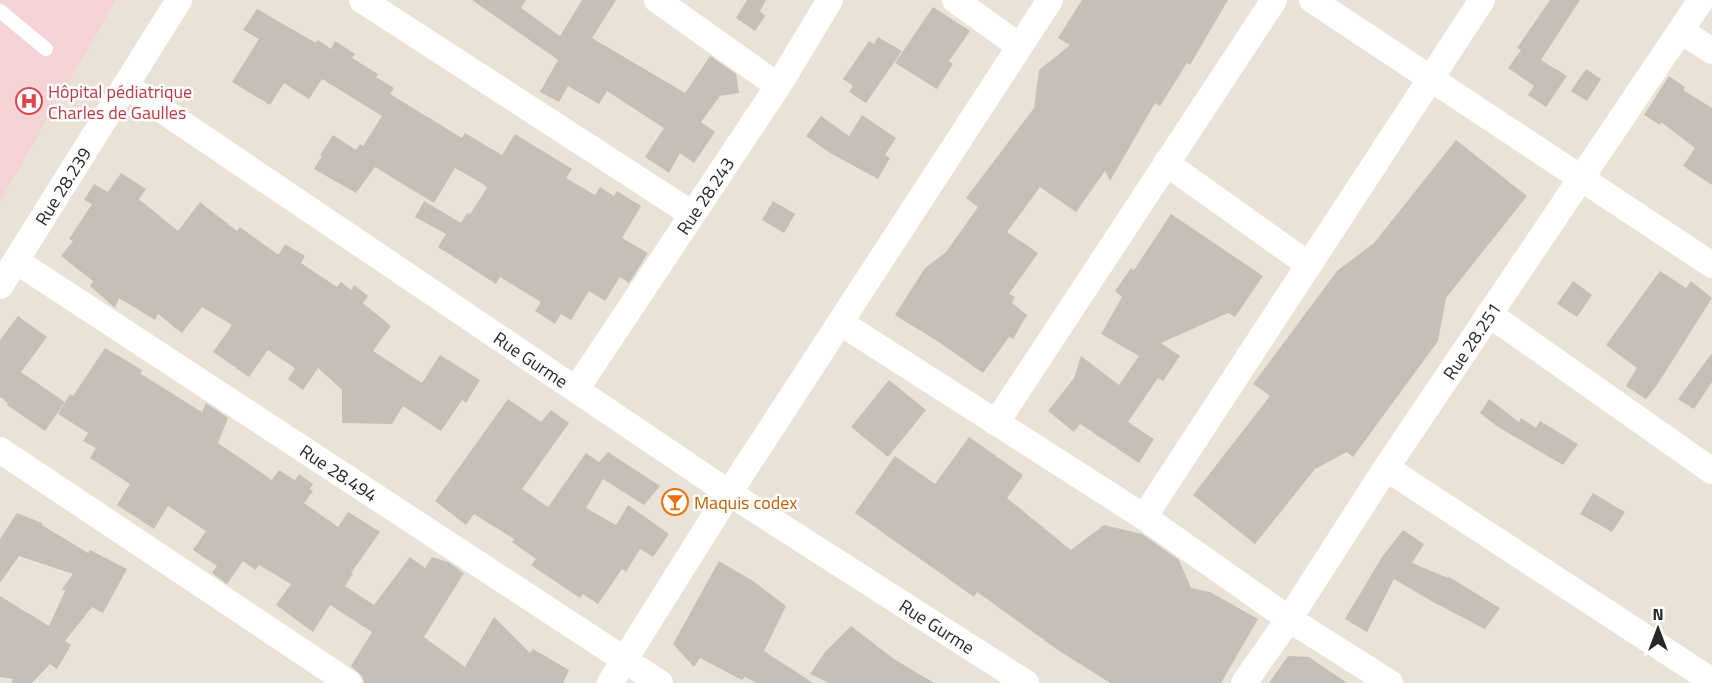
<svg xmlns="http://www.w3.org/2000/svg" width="1712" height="683" font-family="'Titillium Web',sans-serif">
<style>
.medical{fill:#f3d3d5}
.building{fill:#c6bfb7}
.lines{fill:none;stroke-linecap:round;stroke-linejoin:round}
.lane{stroke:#fff;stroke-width:14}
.street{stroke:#fff;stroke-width:26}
.labels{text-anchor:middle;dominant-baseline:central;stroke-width:5;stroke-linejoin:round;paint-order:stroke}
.health-label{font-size:18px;fill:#be3a42;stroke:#fff;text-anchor:start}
.street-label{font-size:18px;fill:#272727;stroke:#fff}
.food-label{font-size:18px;fill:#c56008;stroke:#fff;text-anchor:start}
</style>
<rect width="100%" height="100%" fill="#ebe2d7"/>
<path class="medical" d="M0,0H116L0,201Z"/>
<g class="building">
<path d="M472,0H526L521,8L560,36L582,0H616L592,38L685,93L710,56L736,74L739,93L720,96L701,122L715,132L694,163L680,153L669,173L645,157L664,128L607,91L599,104L568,86L559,102L540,92L558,60Z"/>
<path d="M747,0H766L760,11L765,16L755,31L736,18Z"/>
<path d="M1082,0H1228L1190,65L1187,63L1160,106L1155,103L1110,181L1105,171L1076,212L1040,187L1007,232L1038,253L1009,294L1015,297L1012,303L1027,315L1013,339L1009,337L983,373L937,341L895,315L925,268L946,252L978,207L966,198L1034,108L1039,70L1070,45L1058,38Z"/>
<path d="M1550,0H1580L1541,60L1567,76L1546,107L1528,95L1534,86L1508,68L1521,50L1517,48Z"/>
<path d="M933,7L970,31L949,61L953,64L937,89L895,63Z"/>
<path d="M257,9L316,43L318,40L331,49L335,41L355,54L352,58L378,74L376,77L394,88L390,94L462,138L465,133L502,155L515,134L572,169L566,178L595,195L600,187L614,196L617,191L641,206L622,238L648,253L629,283L620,277L605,301L589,291L571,320L561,314L555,324L535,311L541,302L500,277L496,284L438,247L446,234L415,217L424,201L461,223L467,213L470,214L487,188L483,184L455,168L434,203L375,167L356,193L314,169L322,156L320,155L333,135L356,150L360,144L363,146L382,116L322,79L309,99L284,83L270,105L232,82L259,39L243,30Z"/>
<path d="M878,37L902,51L866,103L849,92L853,86L843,79L869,41L874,44Z"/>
<path d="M1586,69L1601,79L1587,101L1571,91Z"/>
<path d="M1669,76L1685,87L1683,90L1712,108V185L1683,166L1695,148L1661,122L1660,125L1644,115Z"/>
<path d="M862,115L896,138L885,155L890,158L878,179L830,153L806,136L821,116L849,136Z"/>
<path d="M1456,140L1527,196L1446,298L1438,341L1353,457L1347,452L1315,469L1255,544L1193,495L1270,396L1253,384L1337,271L1374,243Z"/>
<path d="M121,173L146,189L139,199L178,231L200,202L237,231L240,227L277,254H279L285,244L305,256L301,263L337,287L341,282L351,290L354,285L368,296L363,303L391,326L373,351L422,383L440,355L480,380L466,403L462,400L441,431L403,406L392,424L342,423V390L318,368L303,390L288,379L295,368L268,350L249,377L213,352L232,325L202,307L182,333L158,314L155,320L119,298L115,308L90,286L93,281L61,256L73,241L69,239L92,204L84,200L94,184L108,192Z"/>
<path d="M773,201L795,214L784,233L762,220Z"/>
<path d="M1171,214L1263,276L1235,317L1228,313L1161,343L1180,356L1163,381L1158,378L1128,422L1154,439L1139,463L1080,424L1074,432L1048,411L1074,378L1081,356L1119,385L1139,356L1101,334L1122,297L1115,291L1131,268L1134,270Z"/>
<path d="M1660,271L1686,288L1691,281L1712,298L1657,385L1646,399L1626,386L1637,368L1606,345Z"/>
<path d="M1573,281L1592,295L1577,317L1557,304Z"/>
<path d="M18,316L47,337L21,372L65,402L45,431L7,405L8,403L0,397V340Z"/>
<path d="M105,348L142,370L141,374L202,412L206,403L228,418L218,443L272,480L279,470L295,480L299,474L313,484L310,489L313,491L304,503L338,527L348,512L380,532L351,573L353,574L345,586L374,605L410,557L425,568L432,557L448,562L464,573L424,637L465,667L494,617L530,653L533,649L569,670L563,683H364L362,676L351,666L372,632L330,605L313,632L276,605L291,584L259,565L255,570L243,561L227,584L212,573L217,566L193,550L206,531L168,506L154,529L117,505L130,484L90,458L96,448L83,441L88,433L58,414L70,394L73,396Z"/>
<path d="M1712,353V382L1694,409L1678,399Z"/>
<path d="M889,380L926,410L888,457L851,427Z"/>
<path d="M508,399L541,422L551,410L569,423L522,489L548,507L586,453L599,462L608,452L660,486L644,505L603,479L586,508L616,525L628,505L669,534L653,557L640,549L626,572L622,569L598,604L583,594L580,598L531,565L536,559L512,542L514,539L474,514L466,525L435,501Z"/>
<path d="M1489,399L1519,422L1521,418L1536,428L1540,421L1578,444L1563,465L1498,427L1480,413Z"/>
<path d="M969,437L1023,475L1007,498L1071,550L1104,525L1142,534L1179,560L1191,588L1210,592L1258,619L1221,683H1110L1058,650L977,592L974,597L855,513L895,456L935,484Z"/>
<path d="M1593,493L1625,512L1612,532L1580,514Z"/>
<path d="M17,513L42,523V525L88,553L90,550L127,569L103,613L92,607L65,641L71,645L57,669L50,664L32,683H12L13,679L0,677V596L49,626L65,591L62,589L73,574L19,556L0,583V539Z"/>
<path d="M1403,530L1424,544L1412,563L1448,578L1449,577L1500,608L1485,629L1433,602L1394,579L1367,632L1345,619L1382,557Z"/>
<path d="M719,561L753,581L786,606L764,651L813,683H757L745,677L742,680L700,658L694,667L673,644Z"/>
<path d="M851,626L894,659L934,683H829L810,674L825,652Z"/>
<path d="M1288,656L1309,657L1347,683H1269Z"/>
</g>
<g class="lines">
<path class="lane" d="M0,11L46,49"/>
<g class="street">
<path d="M362,0L692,214"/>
<path d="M657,0L778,86"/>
<path d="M955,0L1019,46"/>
<path d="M1312,0L1712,265"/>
<path d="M1681,31L1712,51"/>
<path id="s1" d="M125,85L729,493L1026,683"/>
<path d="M1166,163L1309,265"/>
<path id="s2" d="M16,261L660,683"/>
<path id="s3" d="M0,286L179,0"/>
<path d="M1489,314L1712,471"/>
<path d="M841,323L1144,517L1289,619L1390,683"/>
<path id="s4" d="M577,388L778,86L830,0"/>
<path d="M996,423L1274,0"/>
<path d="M0,450L349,683"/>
<path d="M1386,468L1712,681"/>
<path d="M1144,517L1482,0"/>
<path d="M610,683L729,493L1050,0"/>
<path id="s5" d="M1244,683L1289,619L1386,468L1701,0"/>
</g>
</g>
<defs>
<symbol id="hospital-ring" viewBox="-11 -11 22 22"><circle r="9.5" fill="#fff" stroke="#e0444e" stroke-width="1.5"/><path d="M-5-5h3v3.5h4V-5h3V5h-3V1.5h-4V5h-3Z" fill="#e0444e"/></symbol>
<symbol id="bar-ring" viewBox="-11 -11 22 22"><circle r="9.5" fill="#fff" stroke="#e8710a" stroke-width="1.5"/><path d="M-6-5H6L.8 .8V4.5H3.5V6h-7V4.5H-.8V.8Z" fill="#e8710a"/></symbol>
</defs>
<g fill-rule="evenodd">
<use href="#hospital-ring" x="14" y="86" width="30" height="30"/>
<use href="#bar-ring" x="660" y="487" width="30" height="30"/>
</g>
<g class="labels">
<g class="health-label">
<text x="48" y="91">Hôpital pédiatrique<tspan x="48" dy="21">Charles de Gaulles</tspan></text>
</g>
<g class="street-label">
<text stroke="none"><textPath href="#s3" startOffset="118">Rue 28.239</textPath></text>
<text stroke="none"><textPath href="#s4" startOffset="231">Rue 28.243</textPath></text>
<text stroke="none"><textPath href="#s5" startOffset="411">Rue 28.251</textPath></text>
<text stroke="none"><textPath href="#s1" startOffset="490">Rue Gurme</textPath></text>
<text stroke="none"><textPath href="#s2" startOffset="386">Rue 28.494</textPath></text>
<text stroke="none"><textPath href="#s1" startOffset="976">Rue Gurme</textPath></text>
</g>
<g class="food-label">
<text x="694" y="502">Maquis codex</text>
</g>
</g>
<g transform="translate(1658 629)" stroke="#ffffff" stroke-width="4.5" paint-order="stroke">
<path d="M0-4.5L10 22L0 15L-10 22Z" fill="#272727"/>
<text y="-9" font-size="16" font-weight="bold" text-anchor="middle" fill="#272727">N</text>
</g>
</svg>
